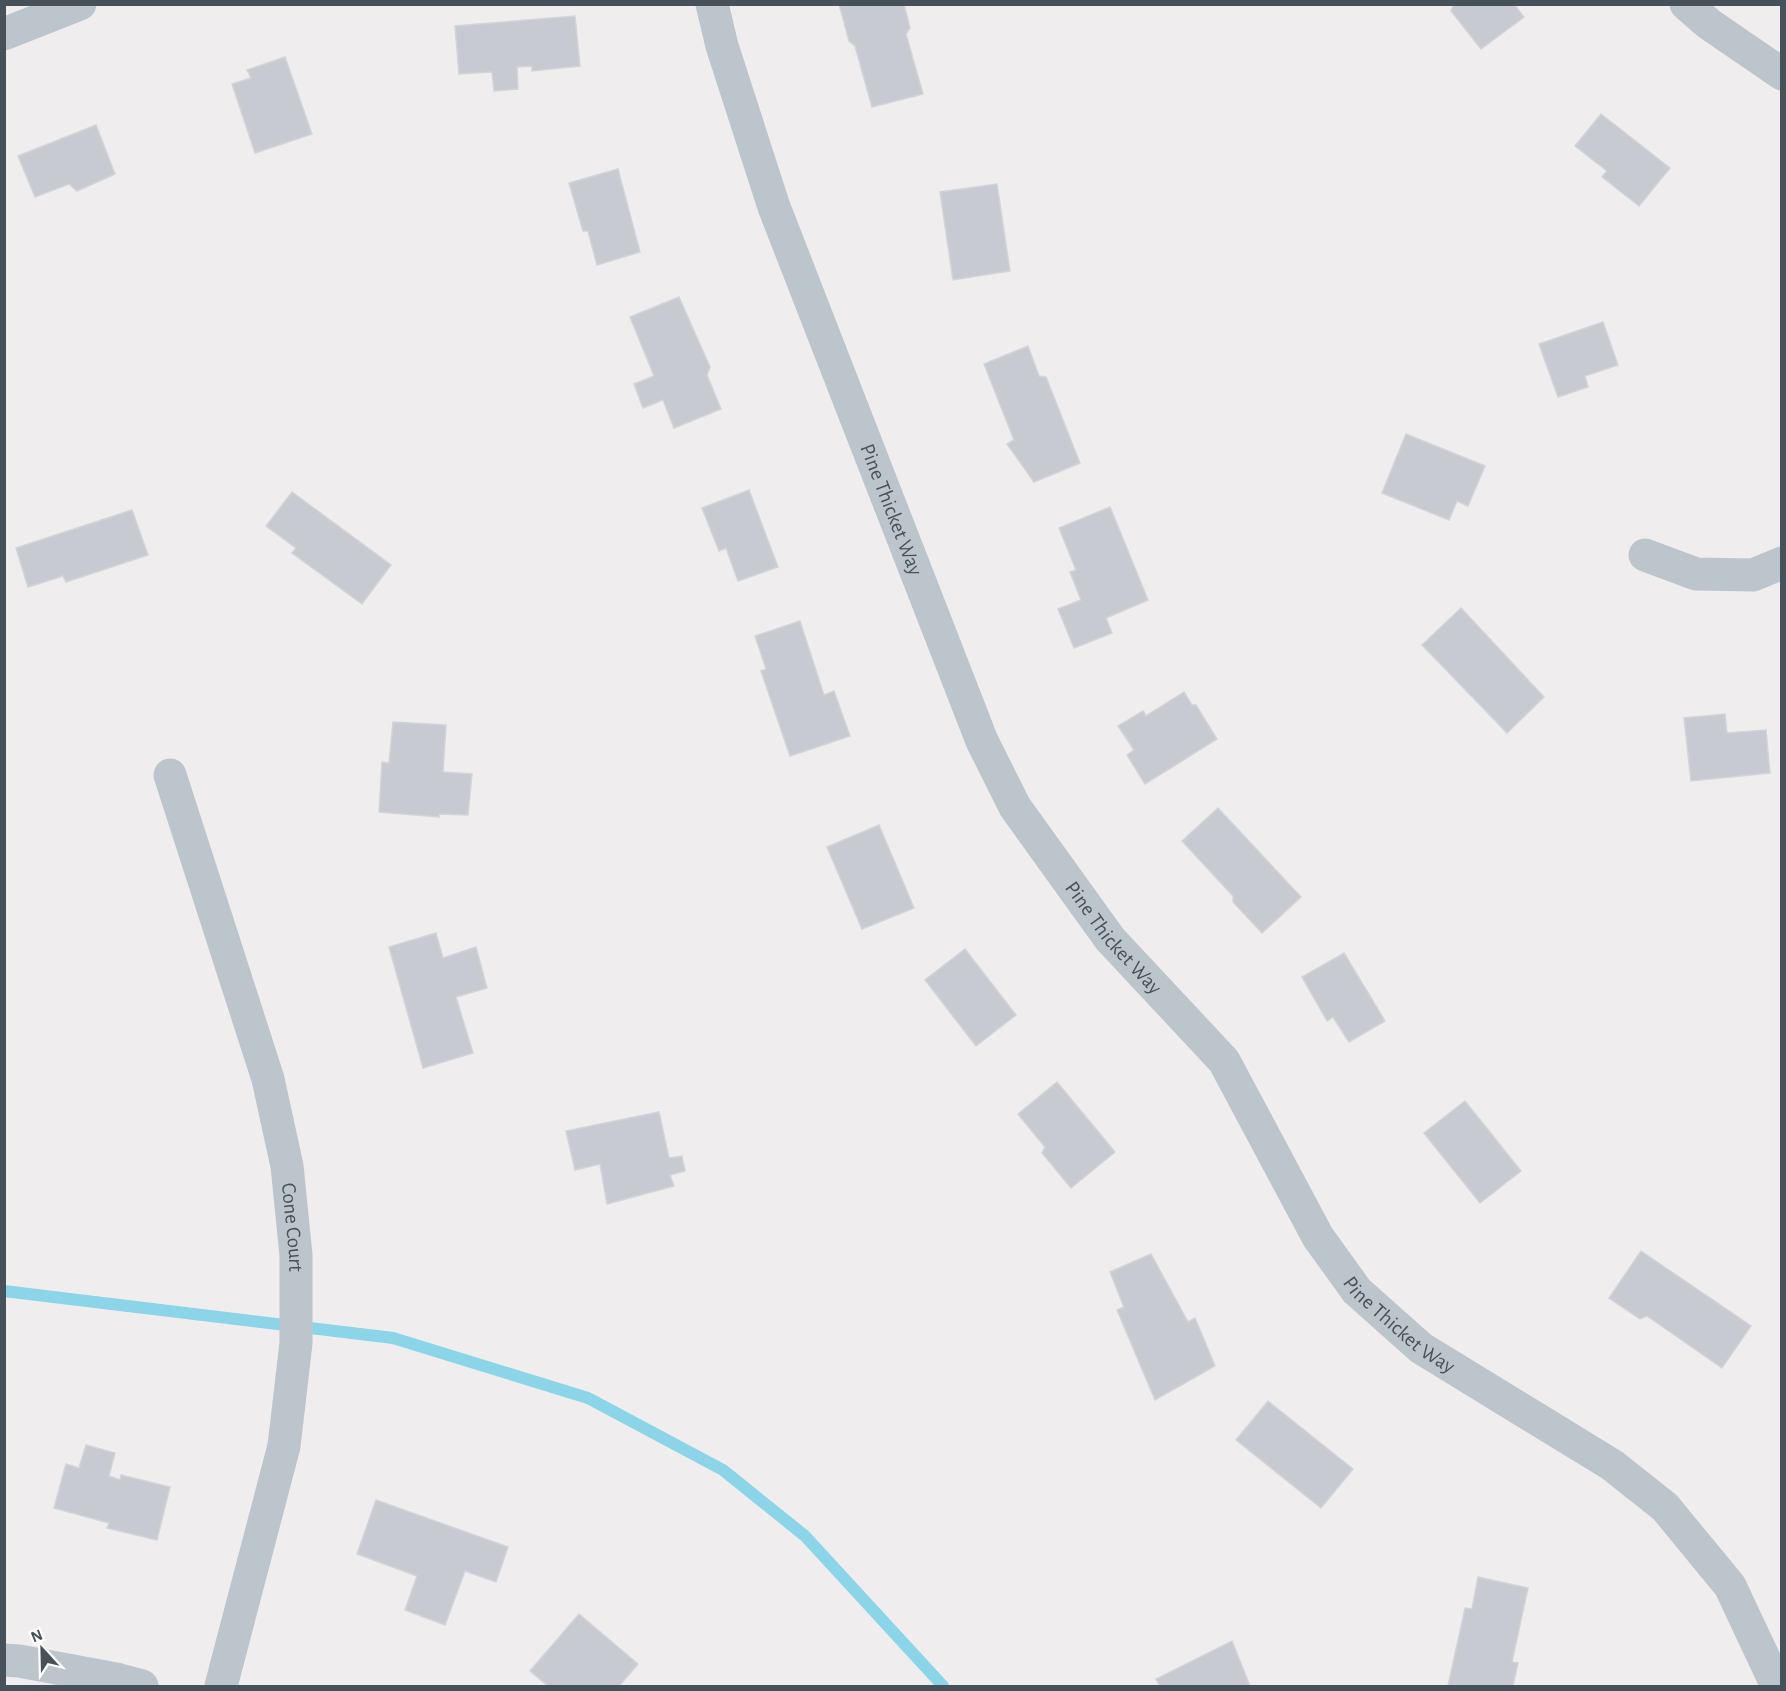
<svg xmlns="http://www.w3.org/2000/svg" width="1786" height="1691" font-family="'Alegreya Sans',sans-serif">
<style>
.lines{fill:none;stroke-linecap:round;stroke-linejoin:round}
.stream{stroke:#8cd5e8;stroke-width:12}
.building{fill:#c7cad0;stroke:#d2d4d9;stroke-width:1.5}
.street{stroke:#bcc5cc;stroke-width:33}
.labels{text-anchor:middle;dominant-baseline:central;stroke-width:4.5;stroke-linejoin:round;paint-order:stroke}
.street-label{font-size:21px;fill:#47515a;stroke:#fff}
</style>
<rect width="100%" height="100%" fill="#f0edee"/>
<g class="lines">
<path class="stream" d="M4,1291L393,1338L588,1398L723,1470L805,1536L943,1686"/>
</g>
<g class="building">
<path d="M839,4H904L910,28L906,34L923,94L872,107L855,46L849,41Z"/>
<path d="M1454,4H1514L1524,17L1481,49L1451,11Z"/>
<path d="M575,16L580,66L532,71V66L517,67L518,89L494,91L492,72L459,74L455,26Z"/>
<path d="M285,57L312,134L255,153L232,84L251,78L247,70Z"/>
<path d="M1601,114L1670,168L1639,206L1602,177L1607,171L1575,146Z"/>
<path d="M96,125L115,174L77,191L69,184L35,197L18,156Z"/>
<path d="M618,169L640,252L597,265L588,231H583L569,183Z"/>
<path d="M997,184L1010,271L953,280L940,192Z"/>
<path d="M679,297L710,367L707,375L721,409L674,428L663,400L643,408L634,384L654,376L630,317Z"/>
<path d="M1603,322L1618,365L1585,376L1588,387L1558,397L1539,344Z"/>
<path d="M1028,346L1039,376L1046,377L1080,463L1034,482L1007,444L1014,440L984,364Z"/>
<path d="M1406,434L1485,466L1468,506L1457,501L1449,520L1382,493Z"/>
<path d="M749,490L778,567L738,581L726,548L719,551L702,508Z"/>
<path d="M292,492L391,565L362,604L292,553L296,548L266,526Z"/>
<path d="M1110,507L1148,600L1106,618L1112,633L1074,648L1058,609L1081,600L1070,572L1076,570L1059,528Z"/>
<path d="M132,510L148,555L66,582L63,576L28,587L16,548Z"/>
<path d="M1461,608L1544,697L1507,733L1422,645Z"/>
<path d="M800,621L824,695L834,691L850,736L790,756L761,671L766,669L755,636Z"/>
<path d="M1184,692L1192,705H1196L1217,739L1145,784L1127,755L1134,750L1118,726L1143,711L1146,716Z"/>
<path d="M1725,714L1727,733L1766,730L1770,773L1691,781L1684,718Z"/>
<path d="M393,722L446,725L443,772L472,774L468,815L439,814V817L379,812L382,762L389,763Z"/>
<path d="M1218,808L1301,897L1262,933L1233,902V896L1182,841Z"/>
<path d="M879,825L914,908L862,929L827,847Z"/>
<path d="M436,933L443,958L476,947L487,988L456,997L473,1053L423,1068L389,947Z"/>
<path d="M965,949L1016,1015L976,1046L925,980Z"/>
<path d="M1344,953L1385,1021L1349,1042L1333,1017L1327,1021L1302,977Z"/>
<path d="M1057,1082L1115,1152L1071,1188L1042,1153L1045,1147L1018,1114Z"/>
<path d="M1465,1101L1521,1171L1480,1203L1424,1133Z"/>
<path d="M659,1112L669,1158L682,1156L685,1171L670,1175L674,1186L607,1204L600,1164L575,1170L566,1131Z"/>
<path d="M1641,1251L1751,1326L1722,1368L1647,1316L1640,1319L1609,1298Z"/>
<path d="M1151,1254L1188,1322L1195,1318L1215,1366L1155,1400L1117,1310L1124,1307L1110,1272Z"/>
<path d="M1268,1401L1353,1469L1321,1508L1236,1440Z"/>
<path d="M86,1445L115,1453L109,1476L120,1480L121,1475L170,1487L157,1540L107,1528L109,1523L54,1508L66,1464L79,1468Z"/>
<path d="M376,1500L508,1547L496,1582L465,1571L445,1625L405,1610L417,1576L357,1554Z"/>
<path d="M1478,1577L1528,1588L1512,1662L1518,1663L1513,1686H1448L1465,1608L1472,1609Z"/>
<path d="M579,1614L638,1664L619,1686H548L530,1671Z"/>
<path d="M1232,1641L1250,1686H1160L1156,1679Z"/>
</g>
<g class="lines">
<g class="street">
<path id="s1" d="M712,4L722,46L774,207L982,741L1015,807L1110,939L1224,1061L1318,1237L1357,1291L1421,1348L1612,1465L1665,1507L1730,1586L1777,1686"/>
<path d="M1686,4L1709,24L1782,74"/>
<path d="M4,34L80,4"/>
<path d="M1645,555L1696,574L1753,575L1782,563"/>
<path id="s2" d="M170,775L268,1079L287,1166L296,1255V1343L284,1446L221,1686"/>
<path d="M4,1660L19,1661L116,1679L142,1686"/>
</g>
</g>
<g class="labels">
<g class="street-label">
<text stroke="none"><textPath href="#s1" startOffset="537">Pine Thicket Way</textPath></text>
<text stroke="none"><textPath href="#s1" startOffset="1023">Pine Thicket Way</textPath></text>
<text stroke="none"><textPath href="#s2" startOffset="470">Cone Court</textPath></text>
<text stroke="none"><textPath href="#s1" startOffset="1509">Pine Thicket Way</textPath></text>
</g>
</g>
<rect width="1786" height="1691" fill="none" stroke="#47515a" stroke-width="12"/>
<g transform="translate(42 1649) rotate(338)" stroke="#ffffff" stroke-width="4.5" paint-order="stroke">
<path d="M0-4.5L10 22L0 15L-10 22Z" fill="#47515a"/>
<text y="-9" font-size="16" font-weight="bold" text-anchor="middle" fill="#47515a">N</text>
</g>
</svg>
